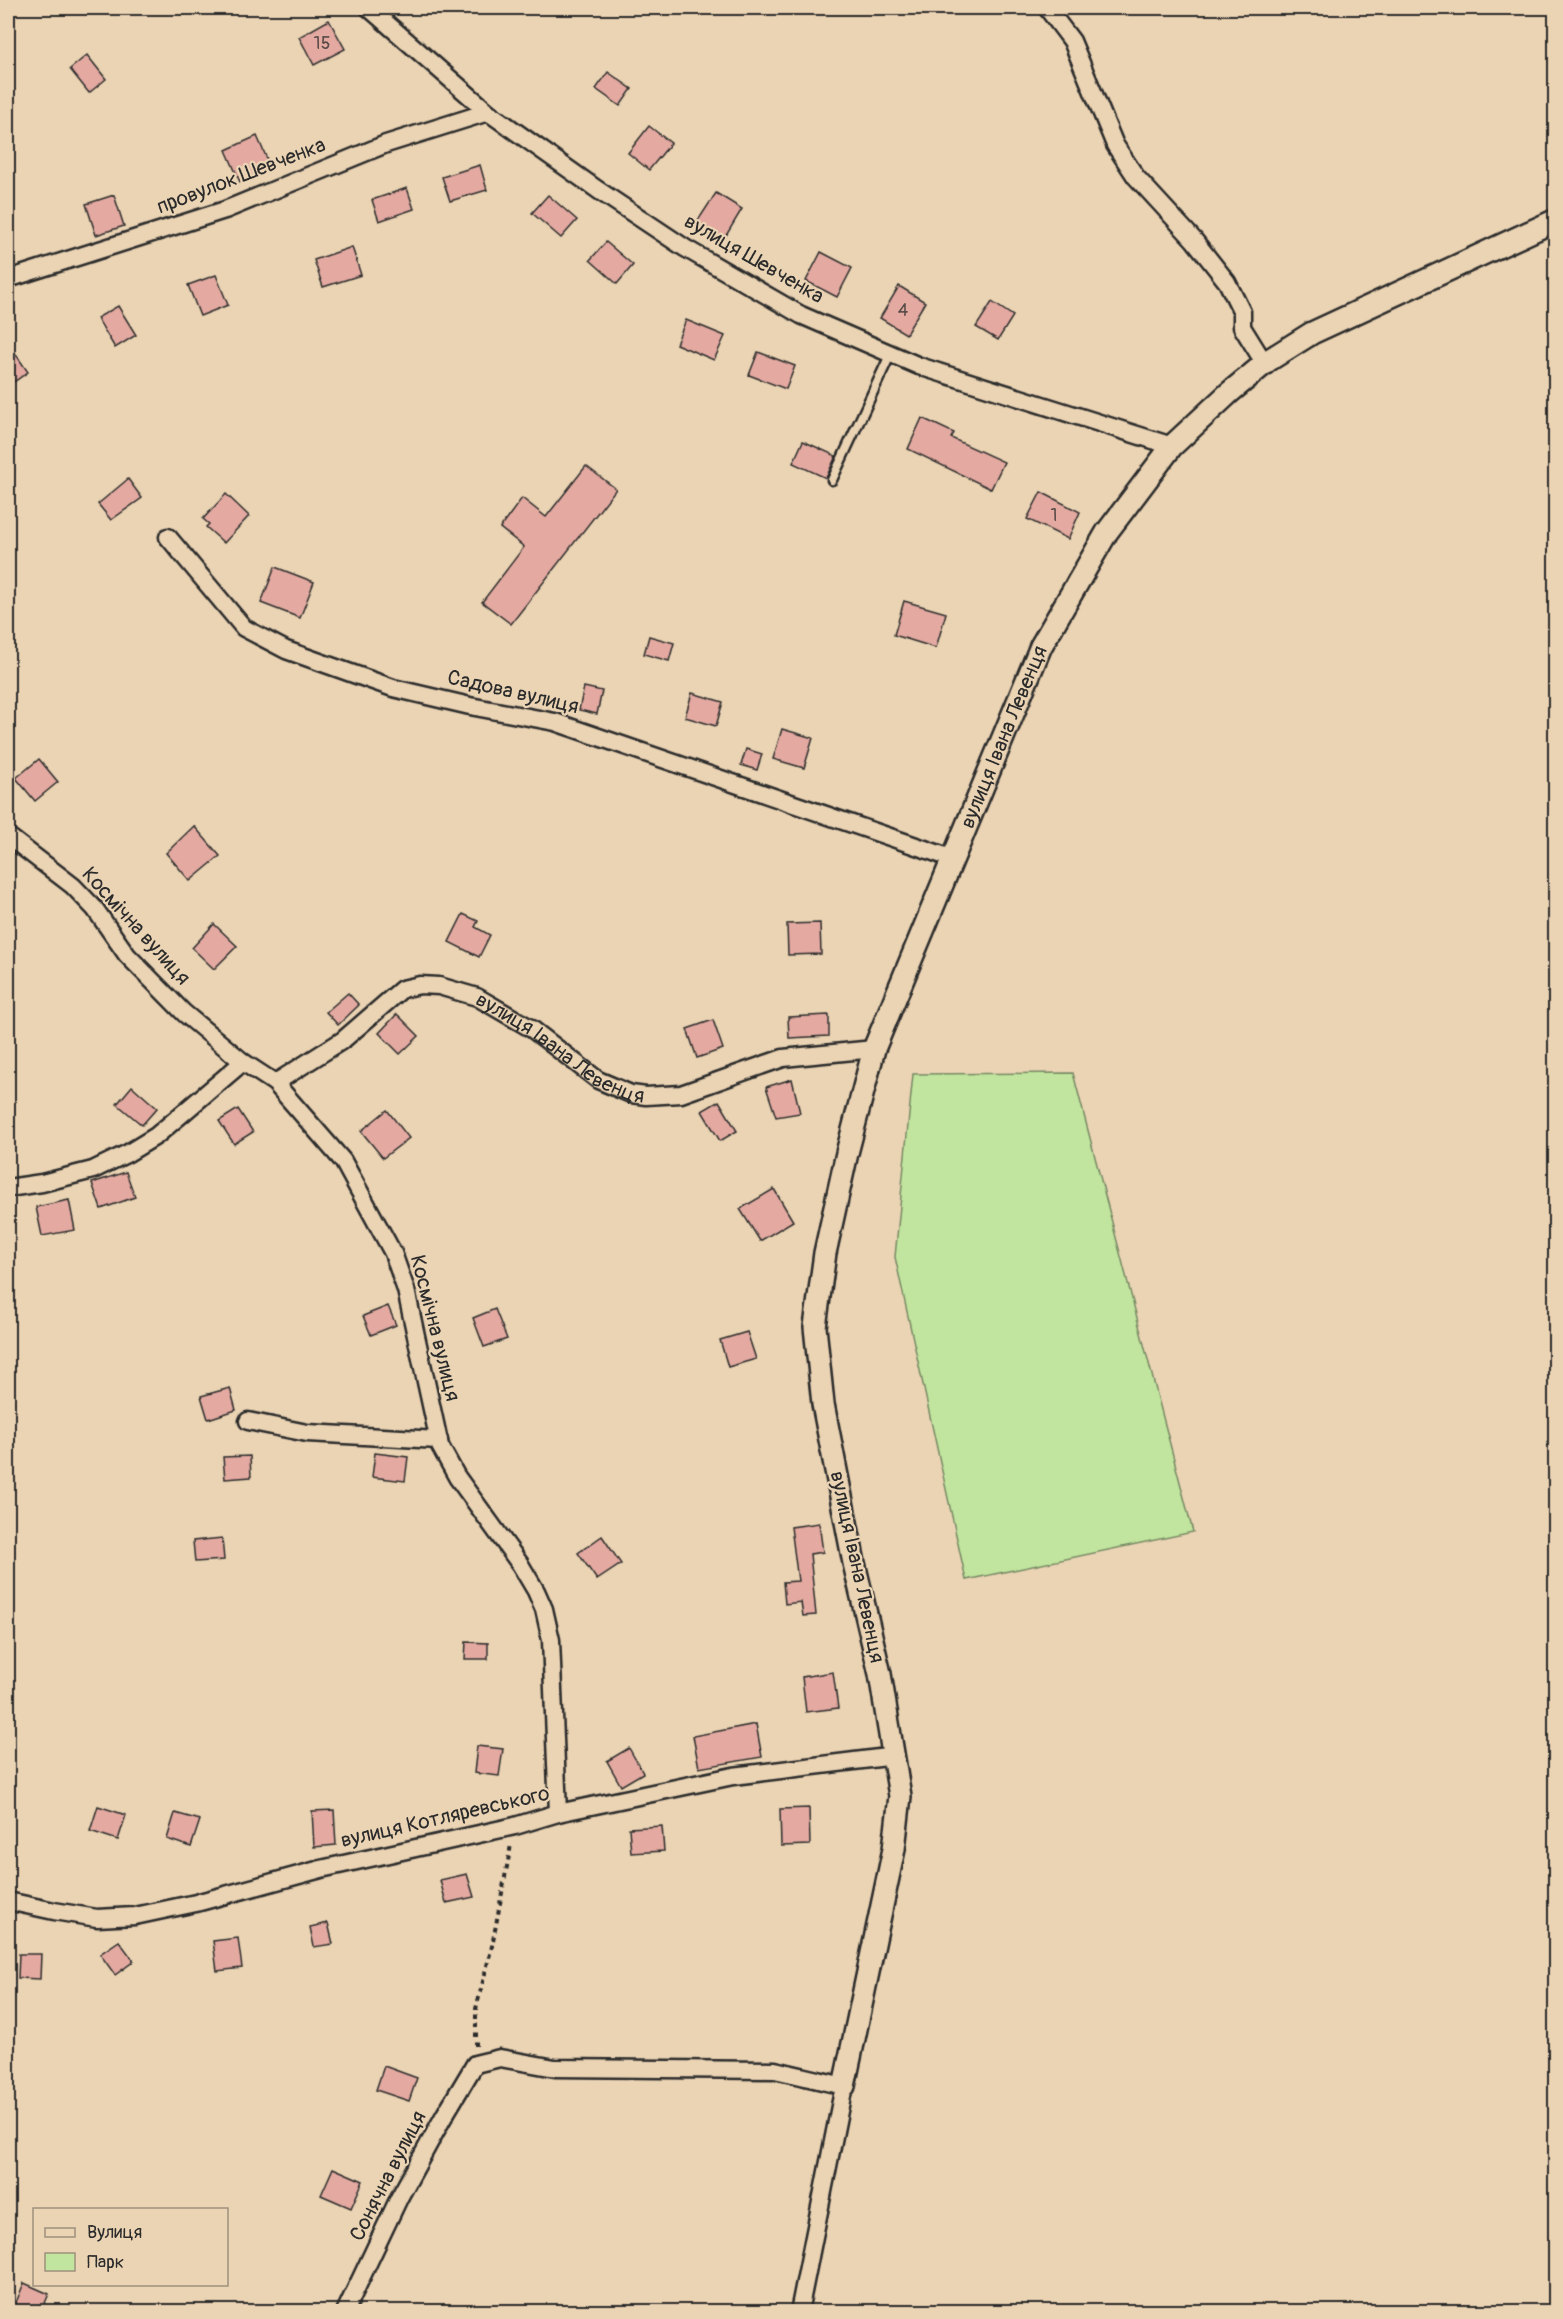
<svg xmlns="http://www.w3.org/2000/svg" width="1563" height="2319" font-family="Pangolin,sans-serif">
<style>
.green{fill:#c1e59e;stroke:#768864;stroke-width:1.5}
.building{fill:#e4aaa1;stroke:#2b2b2b;stroke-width:1.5}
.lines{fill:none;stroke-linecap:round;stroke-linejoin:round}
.service-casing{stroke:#2b2b2b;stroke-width:13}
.minor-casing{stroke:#2b2b2b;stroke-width:21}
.tertiary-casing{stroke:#2b2b2b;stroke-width:26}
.path{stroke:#2b2b2b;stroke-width:4;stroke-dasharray:4.5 4.5;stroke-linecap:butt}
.service{stroke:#ebd4b4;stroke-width:8}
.minor{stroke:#ebd4b4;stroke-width:16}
.tertiary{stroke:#ebd4b4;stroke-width:21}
.labels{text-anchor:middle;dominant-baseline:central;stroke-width:4.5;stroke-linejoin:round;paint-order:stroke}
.number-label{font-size:18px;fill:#594b48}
.street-label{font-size:21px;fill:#2b2b2b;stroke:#ebd4b4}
</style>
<rect width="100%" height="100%" fill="#ebd4b4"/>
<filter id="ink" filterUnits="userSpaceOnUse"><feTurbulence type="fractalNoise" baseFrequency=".0167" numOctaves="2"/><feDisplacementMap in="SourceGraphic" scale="12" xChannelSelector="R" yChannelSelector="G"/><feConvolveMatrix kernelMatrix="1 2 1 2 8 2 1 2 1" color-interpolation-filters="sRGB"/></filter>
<g filter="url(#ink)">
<path class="green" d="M1073,1073L1193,1532L966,1580L895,1257L913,1074Z"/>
<g class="building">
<path d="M329,20L345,49L314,65L299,37Z"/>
<path d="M87,55L106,79L89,93L70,69Z"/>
<path d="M608,72L632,89L620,106L596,89Z"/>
<path d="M649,126L671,143L649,170L628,153Z"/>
<path d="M257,136L271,168L240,182L226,150Z"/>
<path d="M480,165L487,190L450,201L442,177Z"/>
<path d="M407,188L414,209L379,221L372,200Z"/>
<path d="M716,193L742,209L724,239L697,222Z"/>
<path d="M114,195L124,226L96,235L86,204Z"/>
<path d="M548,195L577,220L561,238L532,213Z"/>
<path d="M606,242L633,265L617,284L590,260Z"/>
<path d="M352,247L361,275L323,287L314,260Z"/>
<path d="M821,252L852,268L837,297L806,281Z"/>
<path d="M216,275L228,305L200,316L188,285Z"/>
<path d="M899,286L925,302L906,334L880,318Z"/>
<path d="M992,302L1013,316L998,340L976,327Z"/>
<path d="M118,306L136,335L115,348L97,318Z"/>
<path d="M686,320L725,336L714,360L676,344Z"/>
<path d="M8,343L28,372L8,386Z"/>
<path d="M758,352L795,366L786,389L749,375Z"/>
<path d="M922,418L954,433L951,438L1004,462L991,489L908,449Z"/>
<path d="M803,441L836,456L826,478L793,463Z"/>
<path d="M586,466L616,489L511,624L482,602L524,547L500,528L522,498L546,517Z"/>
<path d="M128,479L142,498L111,520L98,504Z"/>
<path d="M1041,492L1080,512L1068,539L1027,519Z"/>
<path d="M226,494L249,516L224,543L206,527L209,524L203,519Z"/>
<path d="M275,567L314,582L300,618L261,603Z"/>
<path d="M904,601L946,613L936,648L894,635Z"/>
<path d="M649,636L674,643L669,661L644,654Z"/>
<path d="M584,687L602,691L597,714L579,710Z"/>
<path d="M692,693L723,702L716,726L685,717Z"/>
<path d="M782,729L813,738L804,768L773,759Z"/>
<path d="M746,749L762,754L757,770L741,765Z"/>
<path d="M39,759L58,782L35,801L16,778Z"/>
<path d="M194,826L220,856L190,881L166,853Z"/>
<path d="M463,914L478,921L475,927L490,935L479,957L449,942Z"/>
<path d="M820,923L821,954L788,955L787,924Z"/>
<path d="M214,924L237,946L214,969L192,948Z"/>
<path d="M348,993L359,1005L338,1025L326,1012Z"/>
<path d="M397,1014L419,1036L400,1054L379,1033Z"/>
<path d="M829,1015V1036L789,1038L788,1017Z"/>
<path d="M713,1020L723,1049L697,1058L687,1029Z"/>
<path d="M792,1079L800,1113L776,1117L766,1087Z"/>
<path d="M132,1086L157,1108L142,1125L117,1104Z"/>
<path d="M719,1101L737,1131L720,1141L702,1111Z"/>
<path d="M238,1109L253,1132L234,1144L219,1121Z"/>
<path d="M387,1110L409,1138L383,1158L361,1131Z"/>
<path d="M126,1172L135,1197L101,1209L92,1183Z"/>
<path d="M774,1189L793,1221L760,1241L740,1209Z"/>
<path d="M69,1200L75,1230L42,1236L36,1207Z"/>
<path d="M388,1306L396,1325L371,1335L363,1316Z"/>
<path d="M495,1309L507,1339L484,1347L473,1318Z"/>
<path d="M747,1332L756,1359L728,1367L720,1340Z"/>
<path d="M230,1388L236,1410L208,1419L201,1396Z"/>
<path d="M375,1453L408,1457L405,1481L372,1477Z"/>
<path d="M250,1456L251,1477L225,1479L223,1457Z"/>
<path d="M819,1523L823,1552L810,1554L816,1615L803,1616L801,1602L785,1604L783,1582L798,1581L791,1527Z"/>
<path d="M602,1536L621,1564L597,1580L578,1553Z"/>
<path d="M222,1538L224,1560L195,1562L193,1541Z"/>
<path d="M466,1642L488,1643V1659H465Z"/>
<path d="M833,1672L838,1708L806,1712L802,1677Z"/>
<path d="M756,1724L762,1757L699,1768L693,1736Z"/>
<path d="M477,1746L503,1749L499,1776L474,1773Z"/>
<path d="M629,1748L643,1773L621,1786L607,1761Z"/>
<path d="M98,1806L126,1815L118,1840L90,1831Z"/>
<path d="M809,1808L810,1845L781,1846L780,1809Z"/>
<path d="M334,1810L336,1845L314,1847L312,1811Z"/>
<path d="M175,1813L200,1820L191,1847L167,1839Z"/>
<path d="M662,1826L664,1851L631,1853L629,1828Z"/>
<path d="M467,1874L474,1897L446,1903L440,1880Z"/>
<path d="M328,1923L333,1944L314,1947L310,1927Z"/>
<path d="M238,1938L242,1968L217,1971L213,1941Z"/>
<path d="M119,1941L134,1961L115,1975L100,1954Z"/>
<path d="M19,1954H41L40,1979L18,1978Z"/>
<path d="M384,2066L417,2078L409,2101L376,2090Z"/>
<path d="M333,2168L363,2181L351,2208L321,2195Z"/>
<path d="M24,2283L49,2294L41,2312H30L15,2305Z"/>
</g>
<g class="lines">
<defs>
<path id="service" d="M832,480L891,353"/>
<g id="minor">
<path d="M369,8L488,112L598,190L685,248L801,315L919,366L1172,446"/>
<path d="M1047,8L1072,41L1115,145L1136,177L1194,240L1227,282L1242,312V327L1265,364"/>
<path d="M8,279L225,210L386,144L488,112"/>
<path d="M168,537L244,628L286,650L393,688L470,706L555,722L954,859"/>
<path d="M8,836L73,886L95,909L127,955L184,1013L243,1062L275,1083L343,1161L393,1253L406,1290L440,1446L457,1477L520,1564L536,1591L544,1609L551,1640L558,1813"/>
<path id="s1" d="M275,1083L343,1040L402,989L420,985L439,986L477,997L532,1029L598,1080L631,1094L646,1096L681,1094L783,1058L874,1049"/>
<path d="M8,1188L42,1183L93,1170L128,1153L156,1136L243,1062"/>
<path d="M248,1421L307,1433L439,1440"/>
<path d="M8,1901L54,1911L97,1918L135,1916L196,1903L321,1869L515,1826L558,1813L733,1776L895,1756"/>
<path d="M345,2312L399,2198L444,2116L475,2064L500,2058L555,2068L775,2070L844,2086L799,2312"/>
</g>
<g id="tertiary">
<path id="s2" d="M844,2086L894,1849L900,1796L880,1674L854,1563L823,1404L815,1327L825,1253L847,1153L874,1049L1041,646L1107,532L1172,446L1229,393L1269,360L1312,333L1556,220"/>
</g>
</defs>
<use href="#service" class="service-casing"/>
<use href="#minor" class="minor-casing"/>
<use href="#tertiary" class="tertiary-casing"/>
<path class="path" d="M476,2046V2009L492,1946L511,1845"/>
<use href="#service" class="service"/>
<use href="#minor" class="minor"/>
<use href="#tertiary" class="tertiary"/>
</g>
</g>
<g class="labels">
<g class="number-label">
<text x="322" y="43">15</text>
<text x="903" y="310">4</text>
<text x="1054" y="515">1</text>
</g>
<g class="street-label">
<text transform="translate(241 176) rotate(-21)">провулок Шевченка</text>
<text transform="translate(754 259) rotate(30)">вулиця Шевченка</text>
<text transform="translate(513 692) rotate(13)">Садова вулиця</text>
<text stroke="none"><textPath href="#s2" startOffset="1395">вулиця Івана Левенця</textPath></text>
<text transform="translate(136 926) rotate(48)">Космічна вулиця</text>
<text stroke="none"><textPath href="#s1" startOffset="334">вулиця Івана Левенця</textPath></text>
<text transform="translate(435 1328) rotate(76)">Космічна вулиця</text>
<text transform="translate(857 1567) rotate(78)">вулиця Івана Левенця</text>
<text transform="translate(445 1817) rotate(-13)">вулиця Котляревського</text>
<text transform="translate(388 2176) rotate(-63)">Сонячна вулиця</text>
</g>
</g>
<rect width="1563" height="2319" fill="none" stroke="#ebd4b4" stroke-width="30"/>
<rect x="15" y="15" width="1533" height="2289" fill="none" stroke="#2b2b2b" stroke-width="2" filter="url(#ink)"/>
<rect x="33" y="2208" width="195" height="78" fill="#ebd4b4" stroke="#9e907d" stroke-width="1.5"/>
<rect x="45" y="2228" width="30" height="9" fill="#ebd4b4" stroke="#9e907d" stroke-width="1.5"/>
<text x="87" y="2238" font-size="18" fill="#2b2b2b">Вулиця</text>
<rect x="45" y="2253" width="30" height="18" fill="#c1e59e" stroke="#9e907d" stroke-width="1.5"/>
<text x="87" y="2268" font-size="18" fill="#2b2b2b">Парк</text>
</svg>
